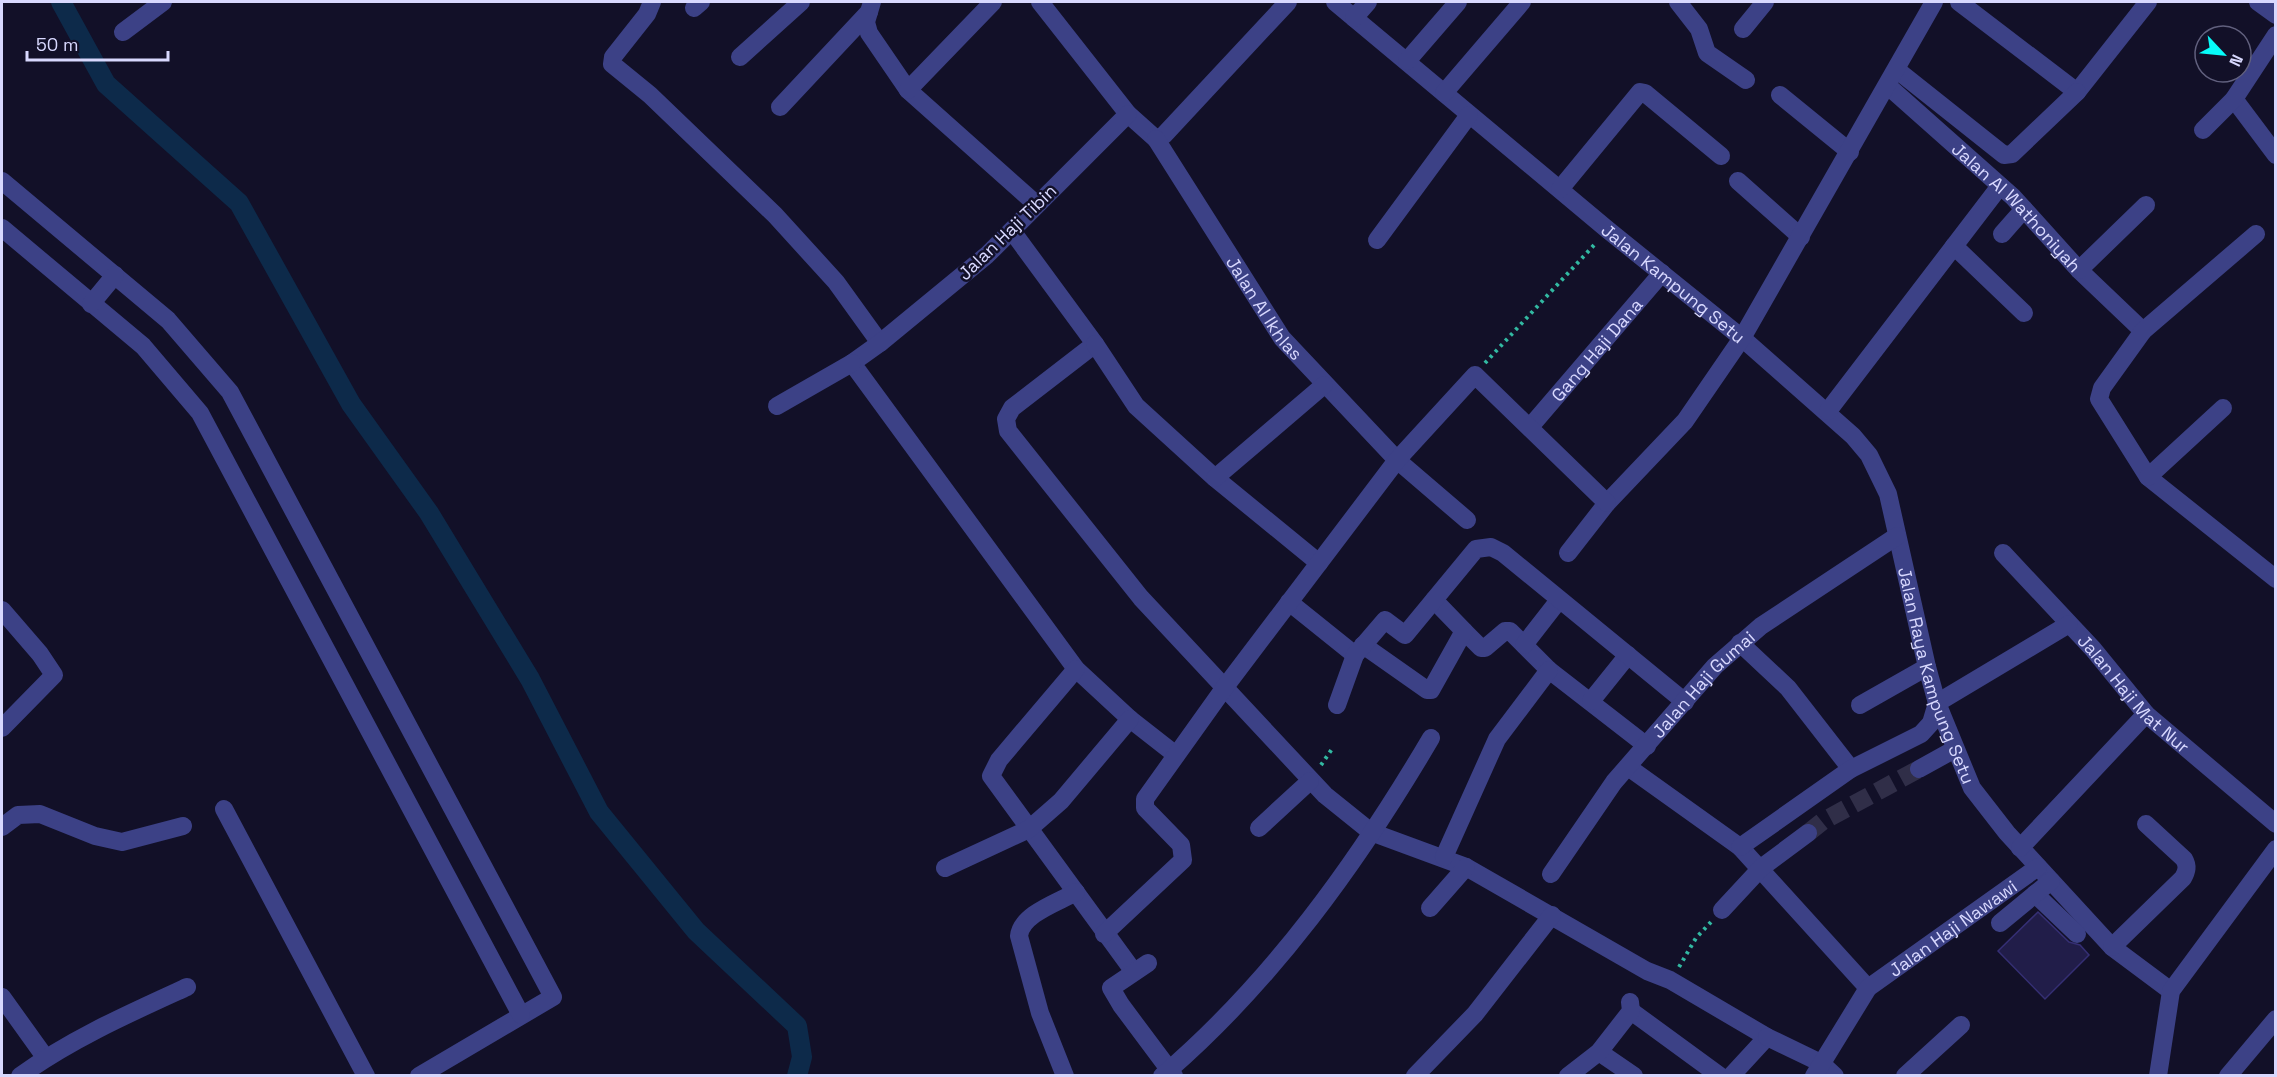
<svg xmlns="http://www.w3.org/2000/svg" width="2277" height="1077" font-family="'Space Grotesk',sans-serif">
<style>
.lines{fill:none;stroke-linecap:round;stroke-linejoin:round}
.canal{stroke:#0d2a4a;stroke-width:20}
.building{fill:#211d49;stroke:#352f74;stroke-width:1.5}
.minor-tunnel{stroke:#302e48;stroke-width:18;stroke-dasharray:18 9;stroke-linecap:butt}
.path{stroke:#32b9a2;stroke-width:4;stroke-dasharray:3 4.5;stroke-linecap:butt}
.minor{stroke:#3c4186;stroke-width:18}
.labels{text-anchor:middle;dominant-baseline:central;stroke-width:5;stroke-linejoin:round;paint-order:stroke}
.street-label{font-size:18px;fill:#d8d8fe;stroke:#121028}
</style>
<rect width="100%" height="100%" fill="#121028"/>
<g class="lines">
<path class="canal" d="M61,2L106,84L239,203L351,404L429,513L530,679L599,812L696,931L797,1026L802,1057L797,1076"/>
</g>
<path class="building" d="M2038,912L2069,942L2080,945L2089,955L2045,999L1998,951Z"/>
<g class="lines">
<path class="minor-tunnel" d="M1808,833L1823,821L1919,769"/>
<g class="path">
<path d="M1485,363L1596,243"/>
<path d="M1321,765L1332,749"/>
<path d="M1679,967L1696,938L1711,922"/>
</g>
<g class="minor">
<path d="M652,2L647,14L613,57L612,64L650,95L775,215L836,282L880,343"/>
<path d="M872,2L866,22L869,33L908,90L1036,204"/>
<path d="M1040,2L1128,114L1156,139L1164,135L1288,2"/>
<path id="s1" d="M1335,2L1608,230L1742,338L1853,436L1869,455L1888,494L1927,667L1937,703L1972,788L2007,833L2112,947L2171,991"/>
<path d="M1678,2L1699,29L1707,53L1746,80"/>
<path d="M1959,2L2077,92L2148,2"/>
<path d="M2258,2L2276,15"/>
<path d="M694,8L701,2"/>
<path d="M1354,18L1368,2"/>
<path d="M1743,29L1765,2"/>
<path d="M123,32L163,2"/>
<path d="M740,57L801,2"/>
<path d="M1407,61L1458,2"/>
<path d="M1897,70L2004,155L2012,154L2077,92"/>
<path id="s2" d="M1888,86L2013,197L2079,270L2143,331"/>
<path d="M908,90L993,2"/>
<path d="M1444,93L1522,2"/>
<path d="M1780,95L1850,152"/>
<path d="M2234,99L2276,155"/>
<path d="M780,107L869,12"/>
<path d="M1128,114L987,255L880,343L852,363L1076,669L1130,719L1176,755"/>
<path d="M2203,130L2234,99L2276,35"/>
<path id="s3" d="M1156,139L1282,338L1397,460L1467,520"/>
<path d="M2,181L168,320L230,392L553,997L419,1076"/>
<path d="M1738,181L1801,237"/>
<path d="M1560,189L1640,92L1645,93L1721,156"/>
<path d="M2,228L143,346L200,413L521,1015"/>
<path d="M1012,231L1095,344L1012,408L1006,419L1008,431L1141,598L1325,795L1371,832L1466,867L1647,971L1670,980L1767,1037L1731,1076"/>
<path d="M2002,234L2024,209"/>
<path d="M2256,234L2143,331L2102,388L2099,399L2148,477L2276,579"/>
<path d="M1377,240L1469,115"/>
<path d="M1954,246L2024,313"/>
<path d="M2079,270L2146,205"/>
<path d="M91,304L115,275"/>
<path d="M1095,344L1136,406L1215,478L1319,563"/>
<path d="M777,406L852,363"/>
<path d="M1828,411L2000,186"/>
<path id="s4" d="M1530,427L1662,273"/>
<path d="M2148,477L2223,408"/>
<path d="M1215,478L1324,385"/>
<path d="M1568,553L1607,503L1685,421L1742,338L1934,2"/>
<path id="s5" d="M2003,553L2093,649L2146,714L2276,824"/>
<path d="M1289,602L1355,655"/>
<path d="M2,610L40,654L54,675L2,728"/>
<path d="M1464,631L1481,648H1485L1505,631H1510L1549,670L1647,746"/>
<path d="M1740,643L1788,688L1851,769"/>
<path d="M1363,645L1427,690H1431L1464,631L1434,600"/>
<path d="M1524,645L1559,600"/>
<path d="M1076,669L999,760L991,776L1134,972"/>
<path d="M1591,701L1628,655"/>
<path d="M1337,705L1355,655L1385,620L1405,635L1476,549L1491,547L1503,553L1685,702"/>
<path d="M1860,705L1927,667"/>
<path d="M1628,767L1740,847L1868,988"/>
<path d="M1919,769L1955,749"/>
<path d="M224,809L366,1076"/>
<path d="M2,827L18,815L40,814L95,836L122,842L183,826"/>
<path d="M1259,828L1310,781"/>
<path d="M1740,847L1851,769L1921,734L1931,723L1937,703L2069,624"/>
<path d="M2020,848L2146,714"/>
<path d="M1444,857L1497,739L1549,670"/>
<path d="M945,868L1029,829L1061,801L1130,719"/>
<path id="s6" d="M1551,874L1614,782L1715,666L1761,626L1897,536"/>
<path d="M2035,894L2077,934"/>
<path d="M1430,908L1466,867"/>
<path d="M1722,910L1761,868L1808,833"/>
<path d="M2000,923L2051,881"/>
<path d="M1104,934L1183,860L1181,845L1145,808V799L1225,687L1397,460L1475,375L1607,503"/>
<path d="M2112,947L2183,878C2187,871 2188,866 2184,859L2146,824"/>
<path d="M1148,963L1111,988L1121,1005L1174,1076"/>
<path d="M2,997L45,1057"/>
<path d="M1631,1011L1720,1076"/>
<path d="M1767,1037L1821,1063L1835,1076"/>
<path d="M1599,1052L1634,1076"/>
<path d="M20,1076C71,1039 130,1013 187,987"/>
<path d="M1065,1076L1040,1013L1019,936C1021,914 1059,902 1076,892"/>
<path d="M1162,1076C1272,982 1358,862 1431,738"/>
<path d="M1415,1076L1475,1014L1552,915"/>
<path d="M1568,1076L1599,1052L1631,1011L1630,1002"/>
<path id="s7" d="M1814,1076L1868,988L2038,867"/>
<path d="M1905,1076L1961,1025"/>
<path d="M2158,1076L2171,991L2276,849"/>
<path d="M2228,1076L2276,1019"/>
</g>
</g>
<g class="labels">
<g class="street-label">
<text stroke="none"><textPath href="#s2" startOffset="177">Jalan Al Wathoniyah</textPath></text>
<text transform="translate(1007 232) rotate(-44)">Jalan Haji Tibin</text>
<text stroke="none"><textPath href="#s1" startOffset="440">Jalan Kampung Setu</textPath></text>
<text stroke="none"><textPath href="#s3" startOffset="201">Jalan Al Ikhlas</textPath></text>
<text stroke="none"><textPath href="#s4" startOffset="102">Gang Haji Dana</textPath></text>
<text stroke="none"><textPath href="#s1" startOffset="932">Jalan Raya Kampung Setu</textPath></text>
<text stroke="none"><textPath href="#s6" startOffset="244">Jalan Haji Gumai</textPath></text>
<text stroke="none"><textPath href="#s5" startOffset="192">Jalan Haji Mat Nur</textPath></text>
<text stroke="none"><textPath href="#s7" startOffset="207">Jalan Haji Nawawi</textPath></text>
</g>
</g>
<rect width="2277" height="1077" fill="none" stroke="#d8d8fe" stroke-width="6"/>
<g transform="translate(2223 54) rotate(116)"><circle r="28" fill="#121028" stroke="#61607e" stroke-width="1.5"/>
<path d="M0-4.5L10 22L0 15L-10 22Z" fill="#07fbf9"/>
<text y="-9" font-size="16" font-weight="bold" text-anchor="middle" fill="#d8d8fe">N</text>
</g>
<path d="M27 51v9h141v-9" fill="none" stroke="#d8d8fe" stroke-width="3"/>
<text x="36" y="51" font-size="18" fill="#d8d8fe" stroke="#121028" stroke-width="4.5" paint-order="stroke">50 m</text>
</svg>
